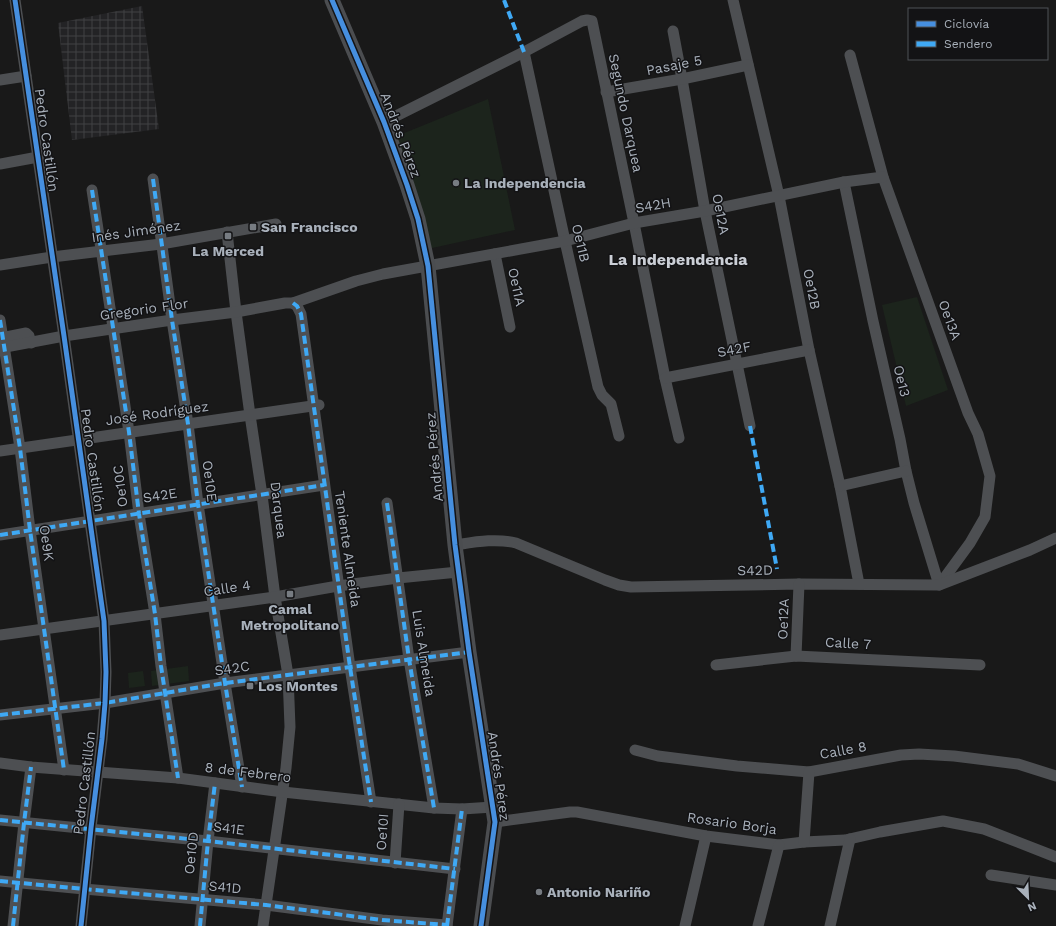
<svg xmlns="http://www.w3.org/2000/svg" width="1056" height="926" font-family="'Work Sans',sans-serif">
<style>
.industrial{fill:url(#industrial-grid)}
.green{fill:#1c241c}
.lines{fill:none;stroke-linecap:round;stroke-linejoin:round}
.street{stroke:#4d4f52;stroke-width:11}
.secondary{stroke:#4b4d50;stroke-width:15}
.quiet{stroke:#3fa9f5;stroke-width:4;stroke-dasharray:8 4;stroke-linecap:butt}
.cycleway-casing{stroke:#131315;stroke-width:8}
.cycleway{stroke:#468fdf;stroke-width:5}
.poi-dot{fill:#777c82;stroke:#131315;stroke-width:1.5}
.labels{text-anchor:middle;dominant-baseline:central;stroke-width:3;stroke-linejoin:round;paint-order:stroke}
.street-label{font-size:14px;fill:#a9b1bb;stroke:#131315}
.poi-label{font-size:14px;font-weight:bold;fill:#a9b1bb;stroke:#131315;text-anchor:start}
.quarter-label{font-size:16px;font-weight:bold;fill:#cbcfd6;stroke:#131315}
</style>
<defs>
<pattern id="industrial-grid" width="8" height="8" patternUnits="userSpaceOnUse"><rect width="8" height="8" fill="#232325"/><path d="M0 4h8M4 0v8" fill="none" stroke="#404143"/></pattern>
</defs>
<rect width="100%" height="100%" fill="#191919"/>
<path class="industrial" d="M142,6L159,129L72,140L58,23Z"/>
<g class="green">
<path d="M488,99L515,230L423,250L397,136Z"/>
<path d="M917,297L948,390L906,406L882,305Z"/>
<path d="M188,666L189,681L152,686L151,671Z"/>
<path d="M143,671L145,686L129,688L128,673Z"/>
</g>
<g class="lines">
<g class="street">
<path d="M15,0L64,336L104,621L106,672L105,703L102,739L91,828L81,926"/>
<path d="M733,0L779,196L809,350L840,486L859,584"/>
<path d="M673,31L682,79L705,211L750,426"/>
<path d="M524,52L565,241L598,387L602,395L611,404L619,436"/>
<path d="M850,55L883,177L968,413L978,434L990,476L985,517L970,543L940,584"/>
<path d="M0,80L26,76"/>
<path d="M606,92L682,79L748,65"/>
<path d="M384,122L524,52L582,21L587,20L592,21L634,223L665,378L679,438"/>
<path d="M0,164L38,157"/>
<path d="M153,179L172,320L188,424L198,504L225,683L242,787"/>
<path d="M844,182L873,321L900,439L906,471L914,503L939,585"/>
<path d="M92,190L129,432L139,514L155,614L161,666L178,778"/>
<path d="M227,232L236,312L250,415L262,495L275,597L288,675L290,727L286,768L266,905L263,926"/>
<path d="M495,254L510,327"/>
<path d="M0,265L52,257L161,244L276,224"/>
<path d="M293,303L297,306L301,314L350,667L371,802"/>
<path d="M0,320L20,448L30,530L64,770"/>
<path d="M0,338L26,333L29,336L31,343"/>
<path d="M0,348L64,336L172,320L236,312L285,303H293L356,281L383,274L565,241L634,223L705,211L844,182L883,177"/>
<path d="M665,378L809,350"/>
<path d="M0,451L319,405"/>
<path d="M840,486L906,471"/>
<path d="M387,503L409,659L434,808"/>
<path d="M0,535L324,485"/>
<path d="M455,545C475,542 496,538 516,543L605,580L619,585L631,587L799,584L939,585L1030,550L1056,538"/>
<path d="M0,635L275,597L338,586L398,578L458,572"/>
<path d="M796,656L799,584"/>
<path d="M716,665L796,656L980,665"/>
<path d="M0,715L105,703L225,683L469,652"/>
<path d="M635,750L658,756L737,766L809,772L901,755L919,754L954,756L1018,764L1056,776"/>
<path d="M0,763L31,767L178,778L283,792L434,808L462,809L493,807"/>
<path d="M0,820L208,841L455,869"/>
<path d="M495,822L570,812H577L706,836L779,845L804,842L845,840L880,832L943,821L984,829L1056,857"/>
<path d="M804,842L809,772"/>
<path d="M395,863L399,804"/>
<path d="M991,875L1056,885"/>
<path d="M0,881L84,889L266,905L382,920L447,925"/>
<path d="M13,926L24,823L31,767"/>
<path d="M200,926L208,841L215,783"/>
<path d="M447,926L462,809"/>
<path d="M685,926L706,836"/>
<path d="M758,926L779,845"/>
<path d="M830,926L850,839"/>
</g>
<path class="secondary" d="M332,0L384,122L407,185L418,219L428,266L455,545L469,652L495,822L481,926"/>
<g class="quiet">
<path d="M504,0L524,52"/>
<path d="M153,179L172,320L188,424L198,504L225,683L242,787"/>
<path d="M92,190L129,432L139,514L155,614L161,666L178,778"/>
<path d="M293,303L297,306L301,314L350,667L371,802"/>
<path d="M0,320L20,448L30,530L64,770"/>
<path d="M750,426L777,569"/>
<path d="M387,503L409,659L434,808"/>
<path d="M0,535L324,485"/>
<path d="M0,715L105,703L225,683L469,652"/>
<path d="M0,820L208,841L455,869"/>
<path d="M0,881L84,889L266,905L382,920L447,925"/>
<path d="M13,926L24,823L31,767"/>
<path d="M200,926L208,841L215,783"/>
<path d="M447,926L462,809"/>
</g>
<defs>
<g id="cycleway">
<path d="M15,0L64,336L104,621L106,672L105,703L102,739L91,828L81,926"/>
<path d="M332,0L384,122L407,185L418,219L428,266L455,545L469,652L495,822L481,926"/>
</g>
</defs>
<use href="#cycleway" class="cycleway-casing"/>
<use href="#cycleway" class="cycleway"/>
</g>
<g class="poi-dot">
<circle cx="456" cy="183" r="4"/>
<rect x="249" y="223" width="8" height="8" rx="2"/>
<rect x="224" y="232" width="8" height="8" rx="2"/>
<rect x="286" y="590" width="8" height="8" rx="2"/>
<rect x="246" y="682" width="8" height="8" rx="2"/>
<circle cx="539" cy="892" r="4"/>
</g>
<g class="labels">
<g class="street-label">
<text transform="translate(674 65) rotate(-11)">Pasaje 5</text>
<text transform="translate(626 113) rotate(78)">Segundo Darquea</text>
<text transform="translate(401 135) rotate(69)">Andrés Pérez</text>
<text transform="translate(47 140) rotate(82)">Pedro Castillón</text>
<text transform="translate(653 205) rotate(-10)">S42H</text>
<text transform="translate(721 214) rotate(79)">Oe12A</text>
<text transform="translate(136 231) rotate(-8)">Inés Jiménez</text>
<text transform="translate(581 243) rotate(77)">Oe11B</text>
<text transform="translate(517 287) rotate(78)">Oe11A</text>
<text transform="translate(812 289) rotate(79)">Oe12B</text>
<text transform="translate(144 309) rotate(-8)">Gregorio Flor</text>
<text transform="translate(950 320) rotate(70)">Oe13A</text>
<text transform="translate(734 349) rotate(-11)">S42F</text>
<text transform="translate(902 381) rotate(77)">Oe13</text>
<text transform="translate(157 413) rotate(-8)">José Rodríguez</text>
<text transform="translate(434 457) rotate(-95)">Andrés Pérez</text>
<text transform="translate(93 460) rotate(82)">Pedro Castillón</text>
<text transform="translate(210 481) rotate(83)">Oe10E</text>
<text transform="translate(120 486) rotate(-97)">Oe10C</text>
<text transform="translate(160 495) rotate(-9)">S42E</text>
<text transform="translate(279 510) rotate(83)">Darquea</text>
<text transform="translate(47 543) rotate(82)">Oe9K</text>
<text transform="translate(348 549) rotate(82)">Teniente Almeida</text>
<text transform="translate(755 570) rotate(-1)">S42D</text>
<text transform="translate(227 588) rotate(-8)">Calle 4</text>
<text transform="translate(783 619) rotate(-88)">Oe12A</text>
<text transform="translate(848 643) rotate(3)">Calle 7</text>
<text transform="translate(424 653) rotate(81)">Luis Almeida</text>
<text transform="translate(232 668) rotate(-8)">S42C</text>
<text transform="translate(843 750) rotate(-10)">Calle 8</text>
<text transform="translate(248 772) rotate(7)">8 de Febrero</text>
<text transform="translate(499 776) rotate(82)">Andrés Pérez</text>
<text transform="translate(84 783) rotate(-83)">Pedro Castillón</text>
<text transform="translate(732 823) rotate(8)">Rosario Borja</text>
<text transform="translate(229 828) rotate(7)">S41E</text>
<text transform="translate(382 832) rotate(-86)">Oe10I</text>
<text transform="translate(191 853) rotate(-84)">Oe10D</text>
<text transform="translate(225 887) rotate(5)">S41D</text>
</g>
<g class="poi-label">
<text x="464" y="183">La Independencia</text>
<text x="261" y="227">San Francisco</text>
<text x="228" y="251" text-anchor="middle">La Merced</text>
<text x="290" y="609" text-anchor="middle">Camal<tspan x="290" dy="16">Metropolitano</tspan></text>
<text x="258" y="686">Los Montes</text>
<text x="547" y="892">Antonio Nariño</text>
</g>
<g class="quarter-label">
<text x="678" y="259">La Independencia</text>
</g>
</g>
<rect x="908" y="8" width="140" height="52" fill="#131315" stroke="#4f5257"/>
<rect x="916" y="21" width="20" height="6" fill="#468fdf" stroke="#4f5257"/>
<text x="944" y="28" font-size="12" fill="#a9b1bb">Ciclovía</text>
<rect x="916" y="41" width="20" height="6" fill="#3fa9f5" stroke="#4f5257"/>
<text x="944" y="48" font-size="12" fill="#a9b1bb">Sendero</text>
<g transform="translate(1028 898) rotate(156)" stroke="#131315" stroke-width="3" paint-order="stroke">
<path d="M0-3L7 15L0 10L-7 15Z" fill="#a9b1bb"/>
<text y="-6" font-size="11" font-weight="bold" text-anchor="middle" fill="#a9b1bb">N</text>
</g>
</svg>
